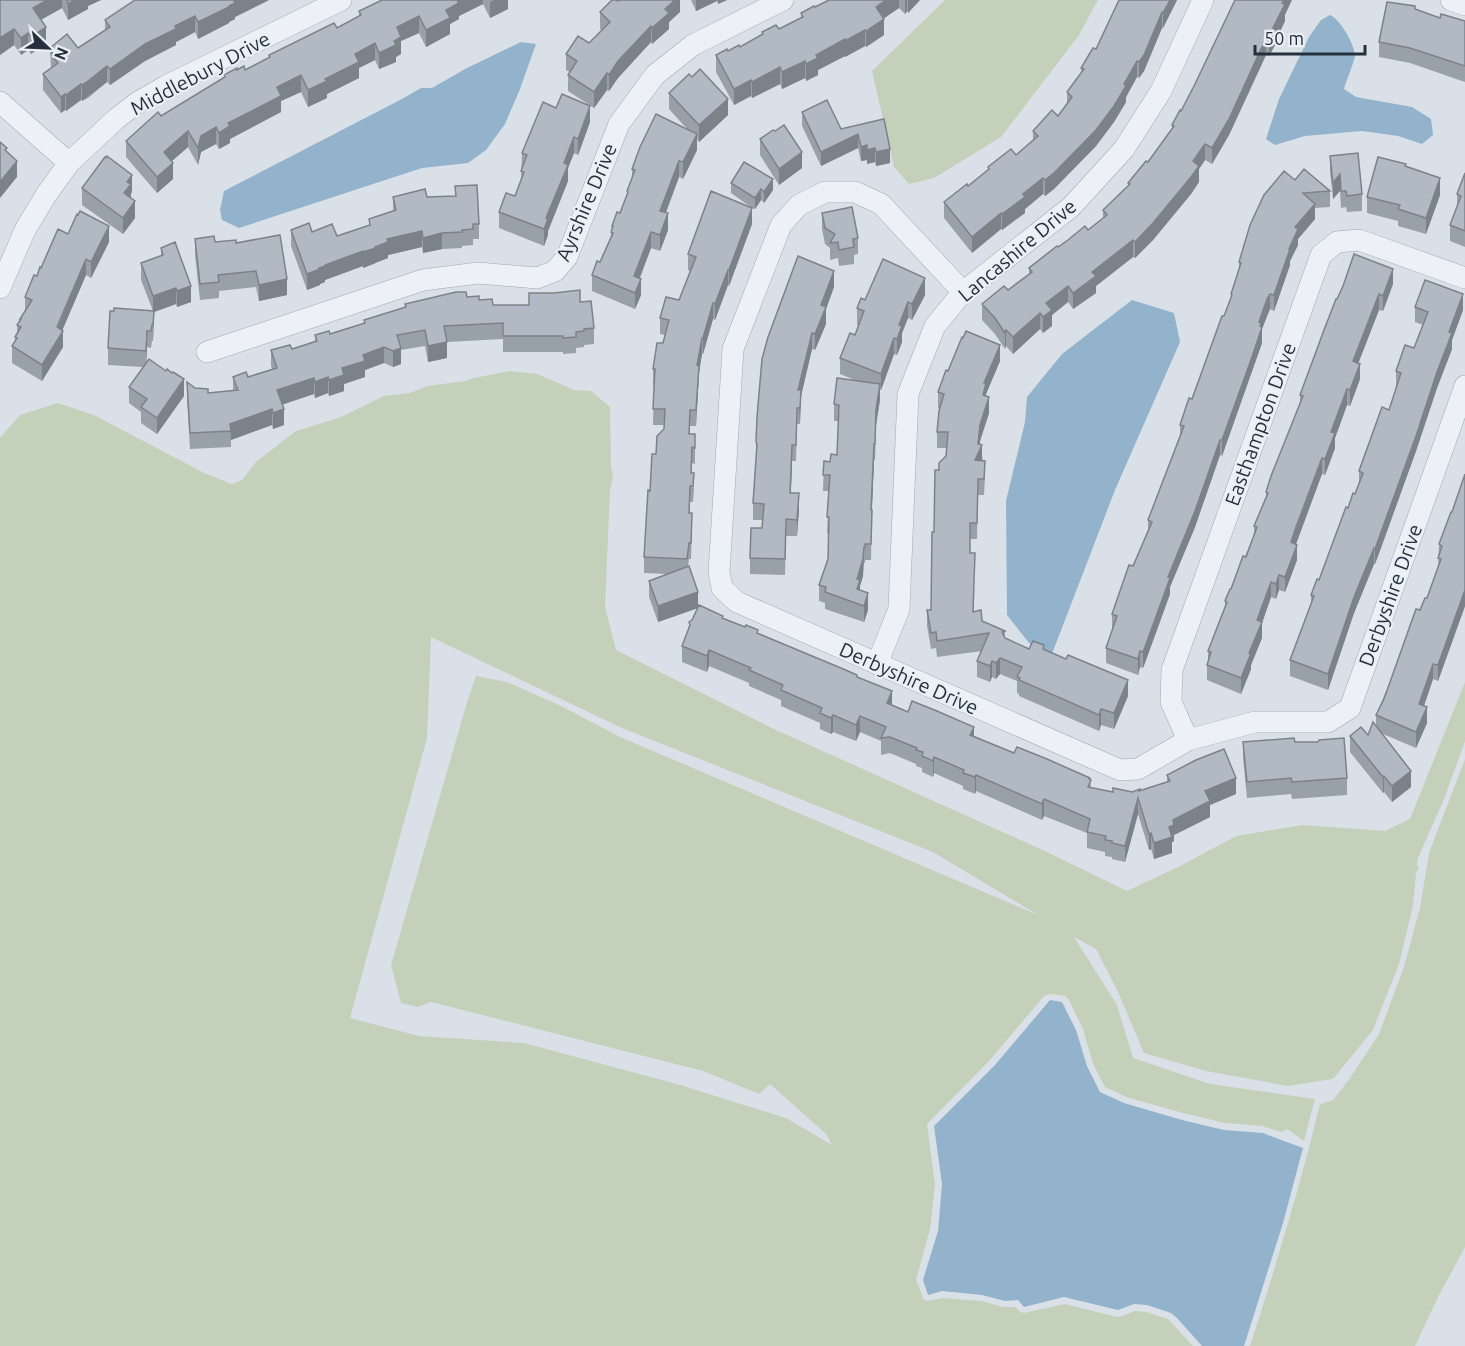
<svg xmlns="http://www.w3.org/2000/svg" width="1465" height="1346" font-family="Ubuntu,sans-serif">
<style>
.green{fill:#c3d1bb;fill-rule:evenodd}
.water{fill:#92b3cb}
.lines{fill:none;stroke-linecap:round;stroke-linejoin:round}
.minor-casing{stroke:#a0a8b1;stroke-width:22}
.minor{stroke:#edf1f5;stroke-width:21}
.wall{fill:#98a0a9}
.shaded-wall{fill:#7c8289}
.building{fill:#b1bac4;stroke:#7c8289;stroke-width:1.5}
.labels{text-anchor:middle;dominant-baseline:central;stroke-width:4.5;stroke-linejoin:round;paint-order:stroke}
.street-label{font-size:20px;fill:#24303d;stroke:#eaeff4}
</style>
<rect width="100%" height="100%" fill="#dae0e7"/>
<g class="green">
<path d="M945,0H1098L1079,35L1001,137L934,178L909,184L894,167L872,71Z"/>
<path d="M510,371L537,374L574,390L591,391L610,407L611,467L613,477L610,490L605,607L616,650L774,729L1047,852L1127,891L1180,866L1236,836L1303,825L1385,831L1410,819L1465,682V741L1444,799L1417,860V866L1419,867L1416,873L1413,906L1399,964L1373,1030L1333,1079L1288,1086L1206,1071L1144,1053L1118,992L1096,949L1074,937L1117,1005L1133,1058L1210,1084L1315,1099L1304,1141L1287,1129L1281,1132L1262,1126L1225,1123L1183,1113L1126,1097L1105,1087L1093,1064L1083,1029L1069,1000L1065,996L1050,994L1044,996L990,1060L927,1124L935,1184L930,1229L916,1280L924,1300L928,1301L943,1298L981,1301L1003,1307H1016L1020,1312L1024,1313L1065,1304L1117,1317L1122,1316L1135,1311L1146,1312L1168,1319L1193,1346H0V438L20,415L58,403L94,415L206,474L232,484L242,480L256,462L296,431L341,417L384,396L410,393L427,386L466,381L474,378ZM431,637L622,728L933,852L1038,915L620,737L563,707L507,682L476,676L468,699L391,965L401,1003L418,1007L431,1002L703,1071L759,1094L770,1084L827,1135L832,1145L786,1118L677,1084L524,1043L419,1036L350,1018L427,738Z"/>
<path d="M1465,759V1247L1438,1297L1415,1346H1250C1276,1266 1300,1186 1320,1104L1333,1100L1348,1081L1379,1034L1404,967L1420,908L1429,853Z"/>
</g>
<g class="water">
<path d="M1330,15C1340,19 1355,45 1355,56C1354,62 1346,82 1344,89L1356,97L1412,107L1431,119L1433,135L1422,144L1398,136L1362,131L1305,136L1275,145L1266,139L1279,99L1309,37L1321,20Z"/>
<path d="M521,42L536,44L520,89L505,124L486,150L468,163L422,168L239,228L222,220L220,210L224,191L400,100L421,88H432L465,69Z"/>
<path d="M1132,300L1174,313L1180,342L1115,490L1050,659L1033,648L1007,615L1006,501L1025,422L1027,397L1062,354Z"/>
<path d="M1050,1000L1062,1002L1076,1030L1087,1066L1100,1092L1124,1103L1182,1120L1224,1130L1263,1133L1303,1148L1283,1223L1244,1346H1202L1177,1318L1171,1313L1147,1305L1134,1304L1118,1310L1064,1297L1024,1307L1018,1300L1005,1301L982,1295L942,1291L928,1295L923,1280L938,1231L942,1184L934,1126L995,1065Z"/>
</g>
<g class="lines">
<defs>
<g id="minor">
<path d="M1451,0L1465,5"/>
<path d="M0,102L69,163"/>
<path d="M0,288L25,230L46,195L69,163L116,119L138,102L166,86L341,0"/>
<path d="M963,292L881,204L855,192H825L799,205L781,225L733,349L719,572L722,588L737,602L1120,770L1138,769L1188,740L1255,722H1328L1350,708L1465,386"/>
<path d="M207,352L423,280L478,273L537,278L555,271L567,257L619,124L655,75L693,45L783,0"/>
<path d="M877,664L899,609L908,394L935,326L963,292L1071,207L1124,149L1161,91L1203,0"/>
<path d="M1188,740L1171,702L1172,670L1321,255L1337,242L1359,240L1465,278"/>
</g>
</defs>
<use href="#minor" class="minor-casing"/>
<use href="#minor" class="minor"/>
</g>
<g class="wall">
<path d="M0,0H101L88,6V9L68,20L62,8L41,20L46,43L31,54L28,50L21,55L14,45L0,55Z"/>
<path d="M135,0H269L235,17V19L229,22V23L198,39L195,32L176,42V45L145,61L110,85L107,82L88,98L82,101L81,100L66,111L65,110L61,113L43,90V74L51,68L50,48H78L105,30V20Z"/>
<path d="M382,0H508V9L490,18L483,4L459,16V19L450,24V34L426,47L419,33L401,41V54L396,57V62L379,69L375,60L359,68V78L327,94V98L308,107L301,92L281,101V112L230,139V143L219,149L216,144L201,152L198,165L188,147L172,161L173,179L157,193L126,157V141L224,78V75L237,70H245L269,58V55L337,28L359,16V11Z"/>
<path d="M680,0V12L669,22V29L652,44L651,42L618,78L609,91L607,90L594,108L568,91V75L570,72L566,70V54L589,43L602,30L600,29V12L618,1Z"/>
<path d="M691,0H727L718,4L717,1L696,11Z"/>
<path d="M829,0H920L908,13L907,11L905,14L899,8L883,18L884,35L866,47L865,46L845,57V56L818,70V75L806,81L805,78L782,89L780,84L752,98L751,96L734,105L716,72V55L740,47L762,35V32L779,29L801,17V13Z"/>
<path d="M1119,0H1177L1163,28H1162L1144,71L1139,78L1137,77L1126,97V102L1114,122L1096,146L1054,189L1045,196L1043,194L1025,209V213L1002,230L1001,229L972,253L944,218V202L968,186L988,170V167L1016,155L1033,141V131L1058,116L1067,104V92L1081,73V68L1096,49Z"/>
<path d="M1415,10L1440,18L1465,21V82L1410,63L1379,57V42Z"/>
<path d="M1285,15V21L1275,42V45L1269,56L1266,55L1229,135L1212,164L1205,160L1199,169V182L1191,194L1153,240L1135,258L1133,257L1096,286V293L1073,309L1068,302L1052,315V326L1043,333L1040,329L1013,354L1006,346L1005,349L995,334L982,320V304L1008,290L1029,274V268L1058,247L1088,230L1103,218V210L1128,186V183L1148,162L1172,129V125L1181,111Z"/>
<path d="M669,93L728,115L699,142L697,139V150L683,179L679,177L666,213L668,230L660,251L651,248L640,278L641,295L635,309L592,291V275L600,262L611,237L612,226L620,213L627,196V191L632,178V169L688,130L669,109Z"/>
<path d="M802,112L841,129L884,119L890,163L876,166L875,162L867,164V160L861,161L858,148L821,166L802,126Z"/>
<path d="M590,122L578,155L574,153L568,168V181L548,231V235L544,246L499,228V212L515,196L521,179L522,153Z"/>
<path d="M760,139L802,168L779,185L760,155Z"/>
<path d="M1330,156L1362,194V211L1347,212L1346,207L1341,208L1340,191L1333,199L1330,172Z"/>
<path d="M1406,167L1440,195L1426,234L1398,226V221L1367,213V197Z"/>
<path d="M1465,173V247L1450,241V225L1457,207V194Z"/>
<path d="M1295,180L1330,191V207L1315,208V219L1298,239V245L1290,261V265L1274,311L1270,309L1267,315L1262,329V343L1222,456L1220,455L1195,527L1170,587V594L1145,663L1143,668L1140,667L1138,675L1106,663V648L1112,630V614L1148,531V520L1180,436V425L1192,399L1231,298V294L1239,271V262Z"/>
<path d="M731,183L773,190L764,203L761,200L755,209L752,208V224L729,286L728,285L715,320L713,319L703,354H702L699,372L696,426H690V434H695V464L692,463V473L694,489L693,502H690V513L692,529L691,559H689L688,567L698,607L857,678L892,706L974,736L1014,753L1090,779L1091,788L1113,792H1132L1140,791L1167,782V775L1236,794L1210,805V817L1174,835V841L1172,842V853L1154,859L1151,849L1149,850L1138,814L1125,862L1112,859V857L1105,856V852L1087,848V833L1044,816L1042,820L976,791L975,794L963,789V786L934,773L933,777L922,772V768L916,766V764L890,753L881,755V741L860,732L856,741L833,732L831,734L820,729V723L781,706V700L749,686V683L709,666L707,672L682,662V646L689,628V622L692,620L698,608L658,622L649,597V581L667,574L644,573V557L650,491L656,454L664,429V425H653L654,385H653V369L663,343L665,335L660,334V318L679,300L690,271L688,270V254L752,208L731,193Z"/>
<path d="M455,186L479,224V239H473V245L462,246V248L442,249L423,253L422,247L388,255V258L376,262V263L363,268V266L325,280V282L320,284V285L307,290L291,246V230L312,232L337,236L369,225V219L393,211V197H427L455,196Z"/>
<path d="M82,188L132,191L131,194V198L135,218L123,234L82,205Z"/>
<path d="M822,213L858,238V254L854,255V264L839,266L838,258L830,260V248L825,244L822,229Z"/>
<path d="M68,234L109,242L91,278L86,275L62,331L63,347L42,381L12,363V346L15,342V337L17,333V325L20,321V319L25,311V297L41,268Z"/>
<path d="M195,239L215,242L236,243L287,295L259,301L256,287L219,291V298L200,300L195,255Z"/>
<path d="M161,248L191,302L177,307L176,304L154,312L153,341H152L151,348L147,347L146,363L184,396L157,434L141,423V412L129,403V387L143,367L108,365V348L153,311L141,280V263L161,256Z"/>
<path d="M1393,284L1383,311L1379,310L1358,363L1360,379L1350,406L1347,405L1335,438V448L1325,475L1322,474L1295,544L1297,560L1285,592L1279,590L1276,599L1271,597L1262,623V638L1251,665V669L1241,694L1207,680V665L1208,661V651L1225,608V601L1231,589L1254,535V526L1266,497V492L1300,402V395L1337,299Z"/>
<path d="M834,287L826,309V324L815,350L812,349L801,396L800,424H797L796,461H792L791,493L799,509L797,536H786L785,575L750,574V558L762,528V520H753V503L756,459V442Z"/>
<path d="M925,295L912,320L908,318L902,333V342L897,355L894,354L881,390H880V400L876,425L875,460H874L872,510L871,560H865V563H864L863,576L860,586V590L868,610L864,622L825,609V603L819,601V585L828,559L829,533H827L829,491H823L824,461L830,462L837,455L838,421H834V404L857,381L840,374V358L855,335L859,325H857V308L865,300Z"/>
<path d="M467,297L479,300L493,305H529L580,302L594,328V344L584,345V347L576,348V353L563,354V352H503V339L447,342V358L428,362L425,346L401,350V364L393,367L384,363L365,370V377L344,384V391L329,396L328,393L315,398L314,394L282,405L284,425L273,429L272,425L231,440V447L190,449L187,398V382L195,388L208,393L233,391V377H248L272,369L271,366V350L292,349L315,341V335L330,334L364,323V320L405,308V304Z"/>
<path d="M1415,307L1463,310L1452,340V349L1437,388L1416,451L1380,551L1375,564H1374L1354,613L1328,690L1290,676V660L1311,603V595L1319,580L1348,508L1355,494L1359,484V471L1389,410L1397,387H1396V371L1414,348L1423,325L1415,322Z"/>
<path d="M1000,361L986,394L989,413L980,441L985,477L984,495H978L977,539H970V553L974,611L982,621L1005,631V638L1029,649H1044L1128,696L1114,729L1101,725L1099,731L1019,696V694L1017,693V681L1000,674L996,679L992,677L990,682L977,677V661L982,651L937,657L936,648L931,649L927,626V610H931L934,532L939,470L946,456L947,448H937V432L939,408H938V392L948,371Z"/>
<path d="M1465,474V606L1438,681L1433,679L1424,706L1427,723L1416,748L1383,734L1411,787L1392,802L1384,792L1383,793L1350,752V736L1368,735L1376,726V715L1420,610L1427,598L1438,569L1439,544L1452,512Z"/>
<path d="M1243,742H1295L1347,778V795L1292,799L1291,794L1247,798L1243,758Z"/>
</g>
<g class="shaded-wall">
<path d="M47,0H62V8L33,24V8Z"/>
<path d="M75,0H101L88,6V9L68,20V4Z"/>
<path d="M235,0H269L235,17V19L229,22V23L198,39V22L229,6Z"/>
<path d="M457,0H483V4L459,16V19L450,24V34L426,47V30L446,10Z"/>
<path d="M494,0H508V9L490,18V2Z"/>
<path d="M675,0H680V12L669,22V29L652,44V28L665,9Z"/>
<path d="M696,0H717V1L696,11Z"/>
<path d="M718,0H727L718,4Z"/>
<path d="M886,0H899V8L876,24V7Z"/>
<path d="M905,0H907V11L905,14Z"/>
<path d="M908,0H920L908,13Z"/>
<path d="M1170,0H1177L1163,28V13Z"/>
<path d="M1284,0H1292L1285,15V21L1275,42V45L1269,56V40Z"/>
<path d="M1162,12V28L1144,71L1139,78V62Z"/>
<path d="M195,16V32L176,42V45L145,61L110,85V69L145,44L175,26Z"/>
<path d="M419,16V33L401,41V54L396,57V62L379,69V53L394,41L397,27Z"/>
<path d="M884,19V35L866,47V31Z"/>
<path d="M651,26V42L618,78L609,91V75L618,61Z"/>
<path d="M46,27V43L31,54V37Z"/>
<path d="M14,29V45L0,55V38Z"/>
<path d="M865,30V46L845,57V41Z"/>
<path d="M28,33V50L21,55V38Z"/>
<path d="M1266,38V55L1229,135L1212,164V148Z"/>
<path d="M845,39V56L818,70V75L806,81V64L816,55Z"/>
<path d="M375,43V60L359,68V78L327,94V98L308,107V90L325,79L355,54Z"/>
<path d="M805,61V78L782,89V72Z"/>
<path d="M1137,61V77L1126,97V102L1114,122L1096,146L1054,189L1045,196V180L1124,84Z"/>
<path d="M107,66V82L82,101V85Z"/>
<path d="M780,67V84L752,98V82Z"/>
<path d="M607,73V90L594,108V92Z"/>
<path d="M301,75V92L281,101V112L230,139V143L219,149V133L228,123L277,87Z"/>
<path d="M751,80V96L734,105V89Z"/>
<path d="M81,84V100L66,111V95Z"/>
<path d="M65,94V110L61,113V97Z"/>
<path d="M728,99V115L699,142V125Z"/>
<path d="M590,106V122L578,155V139Z"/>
<path d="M216,127V144L201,152L198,165V148L201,136Z"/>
<path d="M188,131V147L164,168V152Z"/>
<path d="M697,134V150L683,179V162Z"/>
<path d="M858,134V148L821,166V152Z"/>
<path d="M574,137V153L568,168V181L548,231V235L544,246V229L546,218L564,163Z"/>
<path d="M1205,144V160L1199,169V182L1191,194L1153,240L1135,258V242Z"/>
<path d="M867,145V160L861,161V147Z"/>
<path d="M875,148V162L867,164V150Z"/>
<path d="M890,149V163L876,166V152Z"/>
<path d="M802,152V168L779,185V169Z"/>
<path d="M17,161V177L0,198V182Z"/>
<path d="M679,161V177L660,227V211Z"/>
<path d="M173,163V179L157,193V177Z"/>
<path d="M1340,174V191L1333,199V183Z"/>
<path d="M132,175V191L131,194V201L124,193L127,182Z"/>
<path d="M1043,178V194L1025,209V213L1015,220V204L1023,194Z"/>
<path d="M1440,178V195L1426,234V218Z"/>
<path d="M773,179V190L764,203V192Z"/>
<path d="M761,189V200L755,209V198Z"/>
<path d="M135,201V218L123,234V218Z"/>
<path d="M1015,204V220L1002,230V214Z"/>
<path d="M1315,204V219L1298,239V245L1290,261V265L1274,311V295L1295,227Z"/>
<path d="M752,208V224L729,286V270Z"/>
<path d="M668,213V230L660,251V235Z"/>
<path d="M1001,213V229L972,253V237Z"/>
<path d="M109,226V242L91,278V262Z"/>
<path d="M422,231V247L388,255V258L363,268V252L375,247L387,239Z"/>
<path d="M651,232V248L634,292V276Z"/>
<path d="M442,233V249L423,253V238Z"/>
<path d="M1133,240V257L1096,286V293L1073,309V293L1092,272Z"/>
<path d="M363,251V266L325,280V282L320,284V285L307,290V274L325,265Z"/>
<path d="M86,259V275L61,333L63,331V347L42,381V365Z"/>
<path d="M1393,269V284L1383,311V296Z"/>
<path d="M728,270V285L715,320V304Z"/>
<path d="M834,271V287L826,309V324L815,350V334L821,305Z"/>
<path d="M925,278V295L912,320V304Z"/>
<path d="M287,279V295L259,301V285Z"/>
<path d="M641,279V295L635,309V293Z"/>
<path d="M191,286V302L177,307V291Z"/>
<path d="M1068,286V302L1052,315V326L1043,333V317L1046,303Z"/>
<path d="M176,288V304L154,312L153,341V296Z"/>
<path d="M1270,294V309L1262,329V343L1222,456V440L1259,322Z"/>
<path d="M1379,294V310L1353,377V361Z"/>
<path d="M1463,294V310L1452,340V349L1437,388L1416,451L1375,564V549L1449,332Z"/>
<path d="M908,302V318L902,333V342L897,355V339L899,325Z"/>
<path d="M713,303V319L703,354V338Z"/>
<path d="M1040,313V329L1013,354V337Z"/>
<path d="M1006,330V346L1005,349V333Z"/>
<path d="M147,331V347L146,367V351Z"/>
<path d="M812,333V349L801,396L800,424L798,390Z"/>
<path d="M702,338V354L699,372L696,426L697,365Z"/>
<path d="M894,338V354L881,390V374Z"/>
<path d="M447,342V358L428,362V346Z"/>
<path d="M1000,345V361L986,394V399L983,395L984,383Z"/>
<path d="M384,347V363L365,370V377L344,384V391L329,396V380L342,368L363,355Z"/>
<path d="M401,348V364L393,367V351Z"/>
<path d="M1360,364V379L1350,406V390Z"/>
<path d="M328,377V393L315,398V382Z"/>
<path d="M314,378V394L277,406V390Z"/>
<path d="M184,379V396L157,434V418Z"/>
<path d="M880,384V400L876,425L875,460L876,409Z"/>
<path d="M1347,389V405L1335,438V448L1325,475V459L1331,432Z"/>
<path d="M989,397V413L980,441L979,451L982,445V461L975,460L980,425Z"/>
<path d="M272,409V425L231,440L230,424Z"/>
<path d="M284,409V425L273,429V413Z"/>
<path d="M1220,440V455L1195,527L1170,587V594L1143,668V652L1168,577Z"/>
<path d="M874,444V460L871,526V510Z"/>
<path d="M792,445V461L790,509V493Z"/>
<path d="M1322,458V474L1291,558V542Z"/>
<path d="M799,493V509L797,536V520Z"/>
<path d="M1297,545V560L1285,592V577Z"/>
<path d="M864,547L863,576L860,586V597L857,603V579Z"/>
<path d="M1374,548V564L1354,613L1328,690V674L1342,629L1354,597Z"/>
<path d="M1279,575V590L1276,599V584Z"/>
<path d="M1271,582V597L1262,623V638L1251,665V669L1241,694V678L1249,653L1257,620Z"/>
<path d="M1465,590V606L1438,681V665Z"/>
<path d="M698,592V608L658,622V606Z"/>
<path d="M868,593V610L864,622V606Z"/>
<path d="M709,650V666L707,672V656Z"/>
<path d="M1140,651V667L1138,675V659Z"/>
<path d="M1000,658V674L996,679V663Z"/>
<path d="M992,661V677L990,682V666Z"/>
<path d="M1433,664V679L1419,720V704Z"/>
<path d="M1128,680V696L1114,729V713Z"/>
<path d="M892,691V707L887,703Z"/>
<path d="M1427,707V723L1416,748V732Z"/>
<path d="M1101,709V725L1099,731V715Z"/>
<path d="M833,715V732L831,734V718Z"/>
<path d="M860,716V732L856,741V725Z"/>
<path d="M974,727V743L970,735Z"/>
<path d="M934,757V773L933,777V761Z"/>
<path d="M1411,771V787L1392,802V786Z"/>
<path d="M976,775V791L975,794V777Z"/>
<path d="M1384,776V792L1383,793V777Z"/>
<path d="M1236,778V794L1210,805V817L1174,835V841L1172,842V853L1154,859V843L1169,827L1173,820L1205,791Z"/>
<path d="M1138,798V814L1125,862V846Z"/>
<path d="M1044,799V816L1042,820V804Z"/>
<path d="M1151,833V849L1149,850V834Z"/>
</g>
<g class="building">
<path d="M0,0H47L33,8L46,27L31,37L28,33L21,38L14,29L0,38Z"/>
<path d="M67,0H75L68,4Z"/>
<path d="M135,0H235L234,1L235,3L229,6V7L198,22L195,16L175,26L176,29L145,44L110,69L107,66L88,81L82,85L81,84L66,95L65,94L61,97L43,74L58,63L51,54L53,52L50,48L67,34L78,48L110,27L105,20Z"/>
<path d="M382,0H457L459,3L446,10L450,18L426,30L419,16L397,27L401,37L394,41L396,45L379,53L375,43L355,54L359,62L325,79L327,81L308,90L301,75L277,87L281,96L228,123L230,126L219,133L216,127L201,136L198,148L188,131L164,152L173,163L157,177L126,141L158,112L161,116L225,77L224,75L237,68V70L244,66L245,70L270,57L269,55L334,23L337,28L361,15L359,11Z"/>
<path d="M612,0H616L618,1L619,0H675L665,9L669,13L652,28L651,26L618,61L609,75L607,73L594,92L568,75L577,61L566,54L578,36L589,43L610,22L600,12Z"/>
<path d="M829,0H886L876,7L884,19L866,31L865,30L845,41V39L816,55L818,58L806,64L805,61L782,72L780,67L752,82L751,80L734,89L716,55L727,49L728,51L739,45L740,47L763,34L762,32L776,25L779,29L803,17L801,13L814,6L815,7Z"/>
<path d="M1119,0H1170L1163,13L1162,12L1144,55L1139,62L1137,61L1124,84L1126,86L1114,106L1096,130L1054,173L1045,180L1043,178L1023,194L1025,197L1002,214L1001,213L972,237L944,202L967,184L968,186L989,169L988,167L1011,149L1016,155L1038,136L1033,131L1052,110L1058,116L1072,97L1067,92L1084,69L1081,68L1093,48L1096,49Z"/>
<path d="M1235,0H1284L1282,3L1285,4L1273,28L1275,29L1269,40L1266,38L1229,119L1212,148L1205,144L1193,161L1199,166L1191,177L1153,223L1135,242L1133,240L1092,272L1096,276L1073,293L1068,286L1046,303L1052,310L1043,317L1040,313L1013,337L1006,330L1005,333L995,318L982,304L1004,286L1008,290L1032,272L1029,268L1057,246L1058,247L1068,240L1085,226L1088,230L1107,215L1103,210L1130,184L1128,183L1146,161L1148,162L1174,126L1172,125L1180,110L1181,111L1195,84Z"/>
<path d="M1387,2L1415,6V9L1440,18L1441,14L1465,21V66L1410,48L1379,42Z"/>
<path d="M700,69L728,99L699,125L669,93L689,74L692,77Z"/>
<path d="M562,94L590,106L578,139L574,137L564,163L568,165L546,218L548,219L544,229L499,212L506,193L515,196L524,172L521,171L527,155L522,153L543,102L556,108Z"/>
<path d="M827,100L841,129L884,119L890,149L876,152L875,148L867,150V145L861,147L858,134L821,152L802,112Z"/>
<path d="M656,114L697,134L683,162L679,161L660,211L668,213L660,235L651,232L634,276L641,279L635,293L592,275L597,261L600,262L613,233L611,232L613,226H612L617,212L620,213L628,192L627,191L635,170L632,169L640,147Z"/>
<path d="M784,125L802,152L779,169L760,139L773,130L775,131Z"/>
<path d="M0,142L7,148L5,150L17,161L0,182Z"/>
<path d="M1358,153L1362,194L1347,196L1346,191H1341L1340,174L1333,183L1330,156Z"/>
<path d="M107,156L132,175L127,182L131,184L124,193L135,201L123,218L82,188L105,157L106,158Z"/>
<path d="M1378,157L1406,164L1405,166L1440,178L1426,218L1398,209L1400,205L1367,197Z"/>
<path d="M744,162L773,179L764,192L761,189L755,198L731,183Z"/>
<path d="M1304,169L1330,191L1303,193L1315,204L1295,227L1298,229L1289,249H1290L1274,295L1270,294L1267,299L1259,322L1261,323L1260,326L1262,327L1252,357L1222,440H1220L1195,511L1168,577L1170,578L1145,647L1143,652L1140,651L1138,659L1106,648L1117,616L1112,614L1129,565L1133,566L1152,522L1148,520L1184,426L1180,425L1189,398L1192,399L1222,316H1224L1232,295L1231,294L1241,263L1239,262L1250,225L1264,195L1284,171L1295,180Z"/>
<path d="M1465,173V231L1450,225L1461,196L1457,194Z"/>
<path d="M477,185L479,224H473V229L462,230V232L442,233L423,238L422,231L387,239L388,242L375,247L376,248L363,252V251L325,265V266L319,268L320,269L307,274L291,230L309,223L312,232L332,224L337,236L370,225L369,219L396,210L393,197L425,189L427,197L456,196L455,186Z"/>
<path d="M711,191L752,208L729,270H728L715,304L713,303L703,338H702L697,365L699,366L696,410H690L689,434H695V448L692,447L691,473H694L693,486H690L689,513H692L691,543H689L687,559L644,557L648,490L650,491L652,454H656L657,436L664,429L665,409H653L655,369H653L657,343H663L669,320L660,318L666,297L679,300L696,257L688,254Z"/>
<path d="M852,207L858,238L853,239L854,247L839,250L838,242L830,243L835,234L825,228L822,213Z"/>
<path d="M80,211L109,226L91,262L86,259L57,327L63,331L42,365L12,346L17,338L15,337L21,327L17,325L21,319H20L32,300L25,297L34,275L37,276L40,267L41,268L58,229L68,234L77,214L78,215Z"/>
<path d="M280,235L287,279L259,285L256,271L218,275L219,282L200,284L195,239L214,236L215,242L236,240V243Z"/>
<path d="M175,242L191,286L177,291L176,288L153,296L141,263L163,255L161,248Z"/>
<path d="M1354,254L1393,269L1383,296L1379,294L1353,361L1360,364L1350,390L1347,389L1331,432L1335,433L1325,459L1322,458L1296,527L1291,542L1297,545L1285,577L1279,575L1276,584L1271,582L1257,620L1262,622L1249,653H1251L1241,678L1207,665L1211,652L1208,651L1227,602L1225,601L1230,589H1231L1243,556L1246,557L1257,527L1254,526L1268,493L1266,492L1271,476L1303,396L1300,395L1324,330L1336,299H1337L1343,286Z"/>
<path d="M798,256L834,271L821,305L826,307L815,334L812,333L798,390H801L800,408H797L796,445H792L790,493H799L797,520L786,519L785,559L750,558L751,528H762L764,504L753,503L757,444L756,442L757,417L762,359L768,337Z"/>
<path d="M883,259L925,278L912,304L908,302L899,325L902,326L897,339L894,338L881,374L840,358L850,333L855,335L864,311L857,308L861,298L865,300Z"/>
<path d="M1425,280L1463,294L1449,332L1452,333L1437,372L1416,436L1380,535L1375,549L1374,548L1354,597L1328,674L1290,660L1314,596L1311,595L1317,579L1319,580L1346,507L1348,508L1353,493L1355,494L1363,473L1359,471L1382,407L1389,410L1401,373L1396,371L1405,345L1414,348L1428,312L1415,307Z"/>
<path d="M580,290V302L591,301L594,328L584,329V331L576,332V337L563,338V336H503V323L444,326L447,342L428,346L425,330L397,335L401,348L393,351L384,347L363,355L365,361L342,368L344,375L329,380L328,377L315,382L314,378L277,390L284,409L273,413L272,409L230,424L231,431L190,433L187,382L195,388L208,389V393L238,390L233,377L246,372L248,377L277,368L271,350L290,345L292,349L317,341L315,335L329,331L330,334L365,323L364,320L406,307L405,304L456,292H466L467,297L479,296V300L492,299L493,305H529V293H554Z"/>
<path d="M114,308L154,311L153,325H152L151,331H147L146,351L108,348L110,311H114Z"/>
<path d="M966,331L1000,345L984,383H986L983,395L989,397L980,425L978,444L982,445L975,460L985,461L984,479H978L977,523H970V553H975L973,612L981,610L982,621L1005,631L1002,632L1005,638L1029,649L1033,641L1044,645L1043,649L1066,659L1068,655L1128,680L1114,713L1101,709L1099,715L1019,680L1020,678L1017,677L1022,667L1000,658L996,663L992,661L990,666L977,661L989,633L937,641L936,632L931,633L927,610H931L932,532H934L935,470H939V463L946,456L948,432H937L939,411L944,394L938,392L946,370L948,371L962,337L963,338Z"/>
<path d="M149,359L166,371L167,369L172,373L173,372L184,379L157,418L141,407L147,399L129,387Z"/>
<path d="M837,378L880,384L876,409L875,444H874L871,510H872L871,544H865V547H864L863,559L857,579L860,580L857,589L868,593L864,606L825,592L826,587L819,585L828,559L829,517H827L830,475H823L824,461L830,462L831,454L837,455L839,405L834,404Z"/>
<path d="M1465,474V590L1438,665L1433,664L1419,704L1427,707L1416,732L1376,715L1384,699L1416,609L1420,610L1425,598H1427L1441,559L1438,558L1442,546L1439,544L1451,512H1452Z"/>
<path d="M689,566L698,592L658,606L649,581Z"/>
<path d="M699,605L723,616L722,618L745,627L746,625L758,630L757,633L848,671L857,675V677L892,691L887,703L908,712L912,701L937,711L974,727L970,735L1014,753L1017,747L1047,759L1090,778L1089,779L1091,780L1088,787L1113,792V788L1132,792L1140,789L1139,791L1170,781L1167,775L1196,760L1224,749L1236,778L1205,791L1210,801L1173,820L1174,825L1169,827L1172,837L1154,843L1151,833L1149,834L1138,798L1125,846L1112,843V841L1105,840L1106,836L1087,832L1090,819L1044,799L1042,804L976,775L975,777L963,773L964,770L934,757L933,761L922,756L923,752L916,750L917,748L890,737L881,738L886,727L860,716L856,725L833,715L831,718L820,713L822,708L781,690L783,685L749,670L751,668L709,650L707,656L682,646L690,625L689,622L692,620Z"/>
<path d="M1373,722L1411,771L1392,786L1384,776L1383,777L1350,736L1361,727L1368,735Z"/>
<path d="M1294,738L1295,742H1318L1319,740L1344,738L1347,778L1292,782L1291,778L1247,782L1243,742Z"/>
</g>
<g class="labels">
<g class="street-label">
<text transform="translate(200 73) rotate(-28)">Middlebury Drive</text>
<text transform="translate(586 202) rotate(-67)">Ayrshire Drive</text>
<text transform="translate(1017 250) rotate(-40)">Lancashire Drive</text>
<text transform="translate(1260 424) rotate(-70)">Easthampton Drive</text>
<text transform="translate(1390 595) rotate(-70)">Derbyshire Drive</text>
<text transform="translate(909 678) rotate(24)">Derbyshire Drive</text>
</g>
</g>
<g transform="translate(48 48) rotate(113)" stroke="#eaeff4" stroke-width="4.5" paint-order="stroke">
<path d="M0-4.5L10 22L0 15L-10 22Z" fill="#24303d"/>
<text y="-9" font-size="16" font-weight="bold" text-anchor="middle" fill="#24303d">N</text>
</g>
<path d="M1255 45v9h110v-9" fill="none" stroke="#24303d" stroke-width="3"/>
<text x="1264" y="45" font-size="18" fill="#24303d" stroke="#eaeff4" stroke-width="4.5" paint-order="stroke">50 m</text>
</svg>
